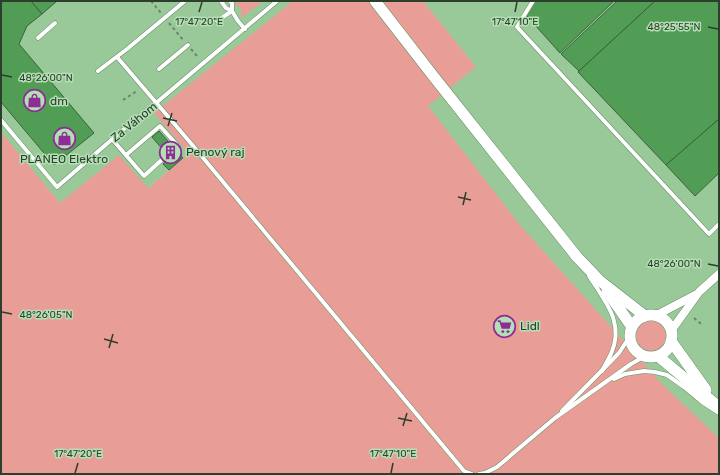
<svg xmlns="http://www.w3.org/2000/svg" width="720" height="475" font-family="Rubik,sans-serif">
<style>
.built{fill:#99c999}
.green{fill:#e89d96}
.building{fill:#529d56;stroke:#3b623c}
.lines{fill:none;stroke-linecap:round;stroke-linejoin:round}
.lane-casing{stroke:#689068;stroke-width:5}
.street-casing{stroke:#689068;stroke-width:9}
.secondary-casing{stroke:#689068;stroke-width:12}
.path{stroke:#698669;stroke-width:2;stroke-dasharray:3 3;stroke-linecap:butt}
.lane{stroke:#fff;stroke-width:4}
.street{stroke:#fff;stroke-width:8}
.secondary{stroke:#fff;stroke-width:11}
.ticks{fill:none;stroke:#2d3e2d;stroke-width:1.5}
.labels{text-anchor:middle;dominant-baseline:central;stroke-width:3;stroke-linejoin:round;paint-order:stroke}
.poi-label{font-size:12px;fill:#2d3e2d;stroke:#b4dfb4;text-anchor:start}
.street-label{font-size:12px;fill:#2d3e2d;stroke:#b4dfb4}
.ticks-label{font-size:10px;text-anchor:middle;fill:#2d3e2d;stroke:#b4dfb4;stroke-width:3;stroke-linejoin:round;paint-order:stroke}
</style>
<rect width="100%" height="100%" fill="#a8d2a7"/>
<g class="built">
<path d="M1,1H293L155,113L189,154L147,188L119,156L60,203L1,132Z"/>
<path d="M423,1H719V438L663,385L520,225L427,106L476,67Z"/>
</g>
<g class="green">
<path d="M234,1H263L241,18V9Z"/>
<path d="M293,1H423L476,67L428,106L520,225L663,385L719,438V474H1V132L60,203L119,155L148,188L189,154L154,113Z"/>
<circle cx="651" cy="336" r="15"/>
</g>
<g class="building">
<path d="M1,1H31L42,14L27,26L19,44L94,133L54,165L1,102Z"/>
<path d="M31,1H57L42,14Z"/>
<path d="M535,1H614L560,53L526,15Z"/>
<path d="M617,1H655L579,71L561,54Z"/>
<path d="M655,1H719V119L666,165L578,72Z"/>
<path d="M719,119V173L695,196L666,165Z"/>
<path d="M159,131L183,158L169,170L163,164L170,158L152,137Z"/>
</g>
<g class="lines">
<defs>
<g id="lane">
<path d="M221,1L226,8L232,11L238,21L245,29"/>
<path d="M230,1L232,3V11"/>
<path d="M533,1L517,27L709,234L719,224"/>
<path d="M217,21L232,11"/>
<path d="M38,38L55,23"/>
<path d="M117,57L189,141L464,471L472,474"/>
<path d="M159,69L188,45"/>
<path d="M98,71L127,49L185,1"/>
<path d="M1,120L57,187L132,122L156,103L277,1"/>
<path d="M112,139L144,176L167,155"/>
<path d="M126,155L160,126L178,146L175,149"/>
<path d="M589,276C605,301 625,323 611,354C608,360 605,365 602,371"/>
<path d="M614,379L625,374L644,371L655,372L667,375L684,387L702,402L719,413"/>
<path d="M562,411L619,353L630,336"/>
<path d="M479,474L485,473L497,467L555,418L631,364L645,356"/>
</g>
<g id="street">
<path d="M655,316L695,295"/>
<path d="M671,331L699,292L719,274"/>
</g>
<g id="secondary">
<path d="M375,1L434,77L577,257L600,281L645,316"/>
<path d="M607,291L632,327"/>
<circle cx="651" cy="336" r="21"/>
<path d="M671,341L706,390"/>
<path d="M658,356L719,407"/>
</g>
</defs>
<use href="#lane" class="lane-casing"/>
<use href="#street" class="street-casing"/>
<use href="#secondary" class="secondary-casing"/>
<g class="path">
<path d="M151,1L161,13"/>
<path d="M169,23L184,41"/>
<path d="M191,49L197,56"/>
<path d="M123,100L137,91"/>
<path d="M694,318L700,323L704,324"/>
</g>
<use href="#lane" class="lane"/>
<use href="#street" class="street"/>
<use href="#secondary" class="secondary"/>
</g>
<path class="ticks" d="M199,12L202,2M515,12L517,2M708,27L718,29M2,75L12,77M163,118L177,121M168,126L172,113M458,197L471,200M463,205L466,192M708,264L718,266M2,312L12,314M104,339L118,343M109,348L113,334M398,418L412,421M403,426L407,413M75,473L78,463M391,473L393,463"/>
<defs>
<symbol id="shop-ring" viewBox="-11 -11 22 22"><circle r="9.5" fill="#b4dfb4" stroke="#8e2d95" stroke-width="1.5"/><path d="M-5-2.5h2.3a2.7 3.5 0 0 1 5.4 0H5L5.5 6h-11ZM-1.5-2.5h3a1.5 2.3 0 0 0-3 0Z" fill="#8e2d95"/></symbol>
<symbol id="building-ring" viewBox="-11 -11 22 22"><circle r="9.5" fill="#b4dfb4" stroke="#8e2d95" stroke-width="1.5"/><path d="M-4-6H4V6H1V3H-1V6H-4ZM-2.5-4.3h1.7v1.8h-1.7ZM.8-4.3h1.7v1.8H.8ZM-2.5-1h1.7V.8h-1.7ZM.8-1h1.7V.8H.8Z" fill="#8e2d95"/></symbol>
<symbol id="supermarket-ring" viewBox="-11 -11 22 22"><circle r="9.5" fill="#b4dfb4" stroke="#8e2d95" stroke-width="1.5"/><path d="M-6-5.5h2.5l.6 2H6L4.5 2H-2.5L-4.4-4H-6ZM-1.5 3.2a1.3 1.3 0 1 0 .1 0ZM3 3.2a1.3 1.3 0 1 0 .1 0Z" fill="#8e2d95"/></symbol>
</defs>
<g fill-rule="evenodd">
<use href="#shop-ring" x="22" y="88" width="25" height="25"/>
<use href="#shop-ring" x="52" y="126" width="25" height="25"/>
<use href="#building-ring" x="158" y="140" width="25" height="25"/>
<use href="#supermarket-ring" x="492" y="314" width="25" height="25"/>
</g>
<g class="labels">
<g class="poi-label">
<text x="50" y="101">dm</text>
<text x="186" y="152">Penový raj</text>
<text x="64" y="159" text-anchor="middle">PLANEO Elektro</text>
<text x="520" y="326">Lidl</text>
</g>
<g class="street-label">
<text transform="translate(134 122) rotate(-39)">Za Váhom</text>
</g>
</g>
<g class="ticks-label">
<text x="199" y="25">17°47'20"E</text>
<text x="515" y="25">17°47'10"E</text>
<text x="674" y="30">48°25'55"N</text>
<text x="46" y="81">48°26'00"N</text>
<text x="674" y="267">48°26'00"N</text>
<text x="46" y="318">48°26'05"N</text>
<text x="78" y="457">17°47'20"E</text>
<text x="393" y="457">17°47'10"E</text>
</g>
<rect width="720" height="475" fill="none" stroke="#2d3e2d" stroke-width="4"/>
</svg>
